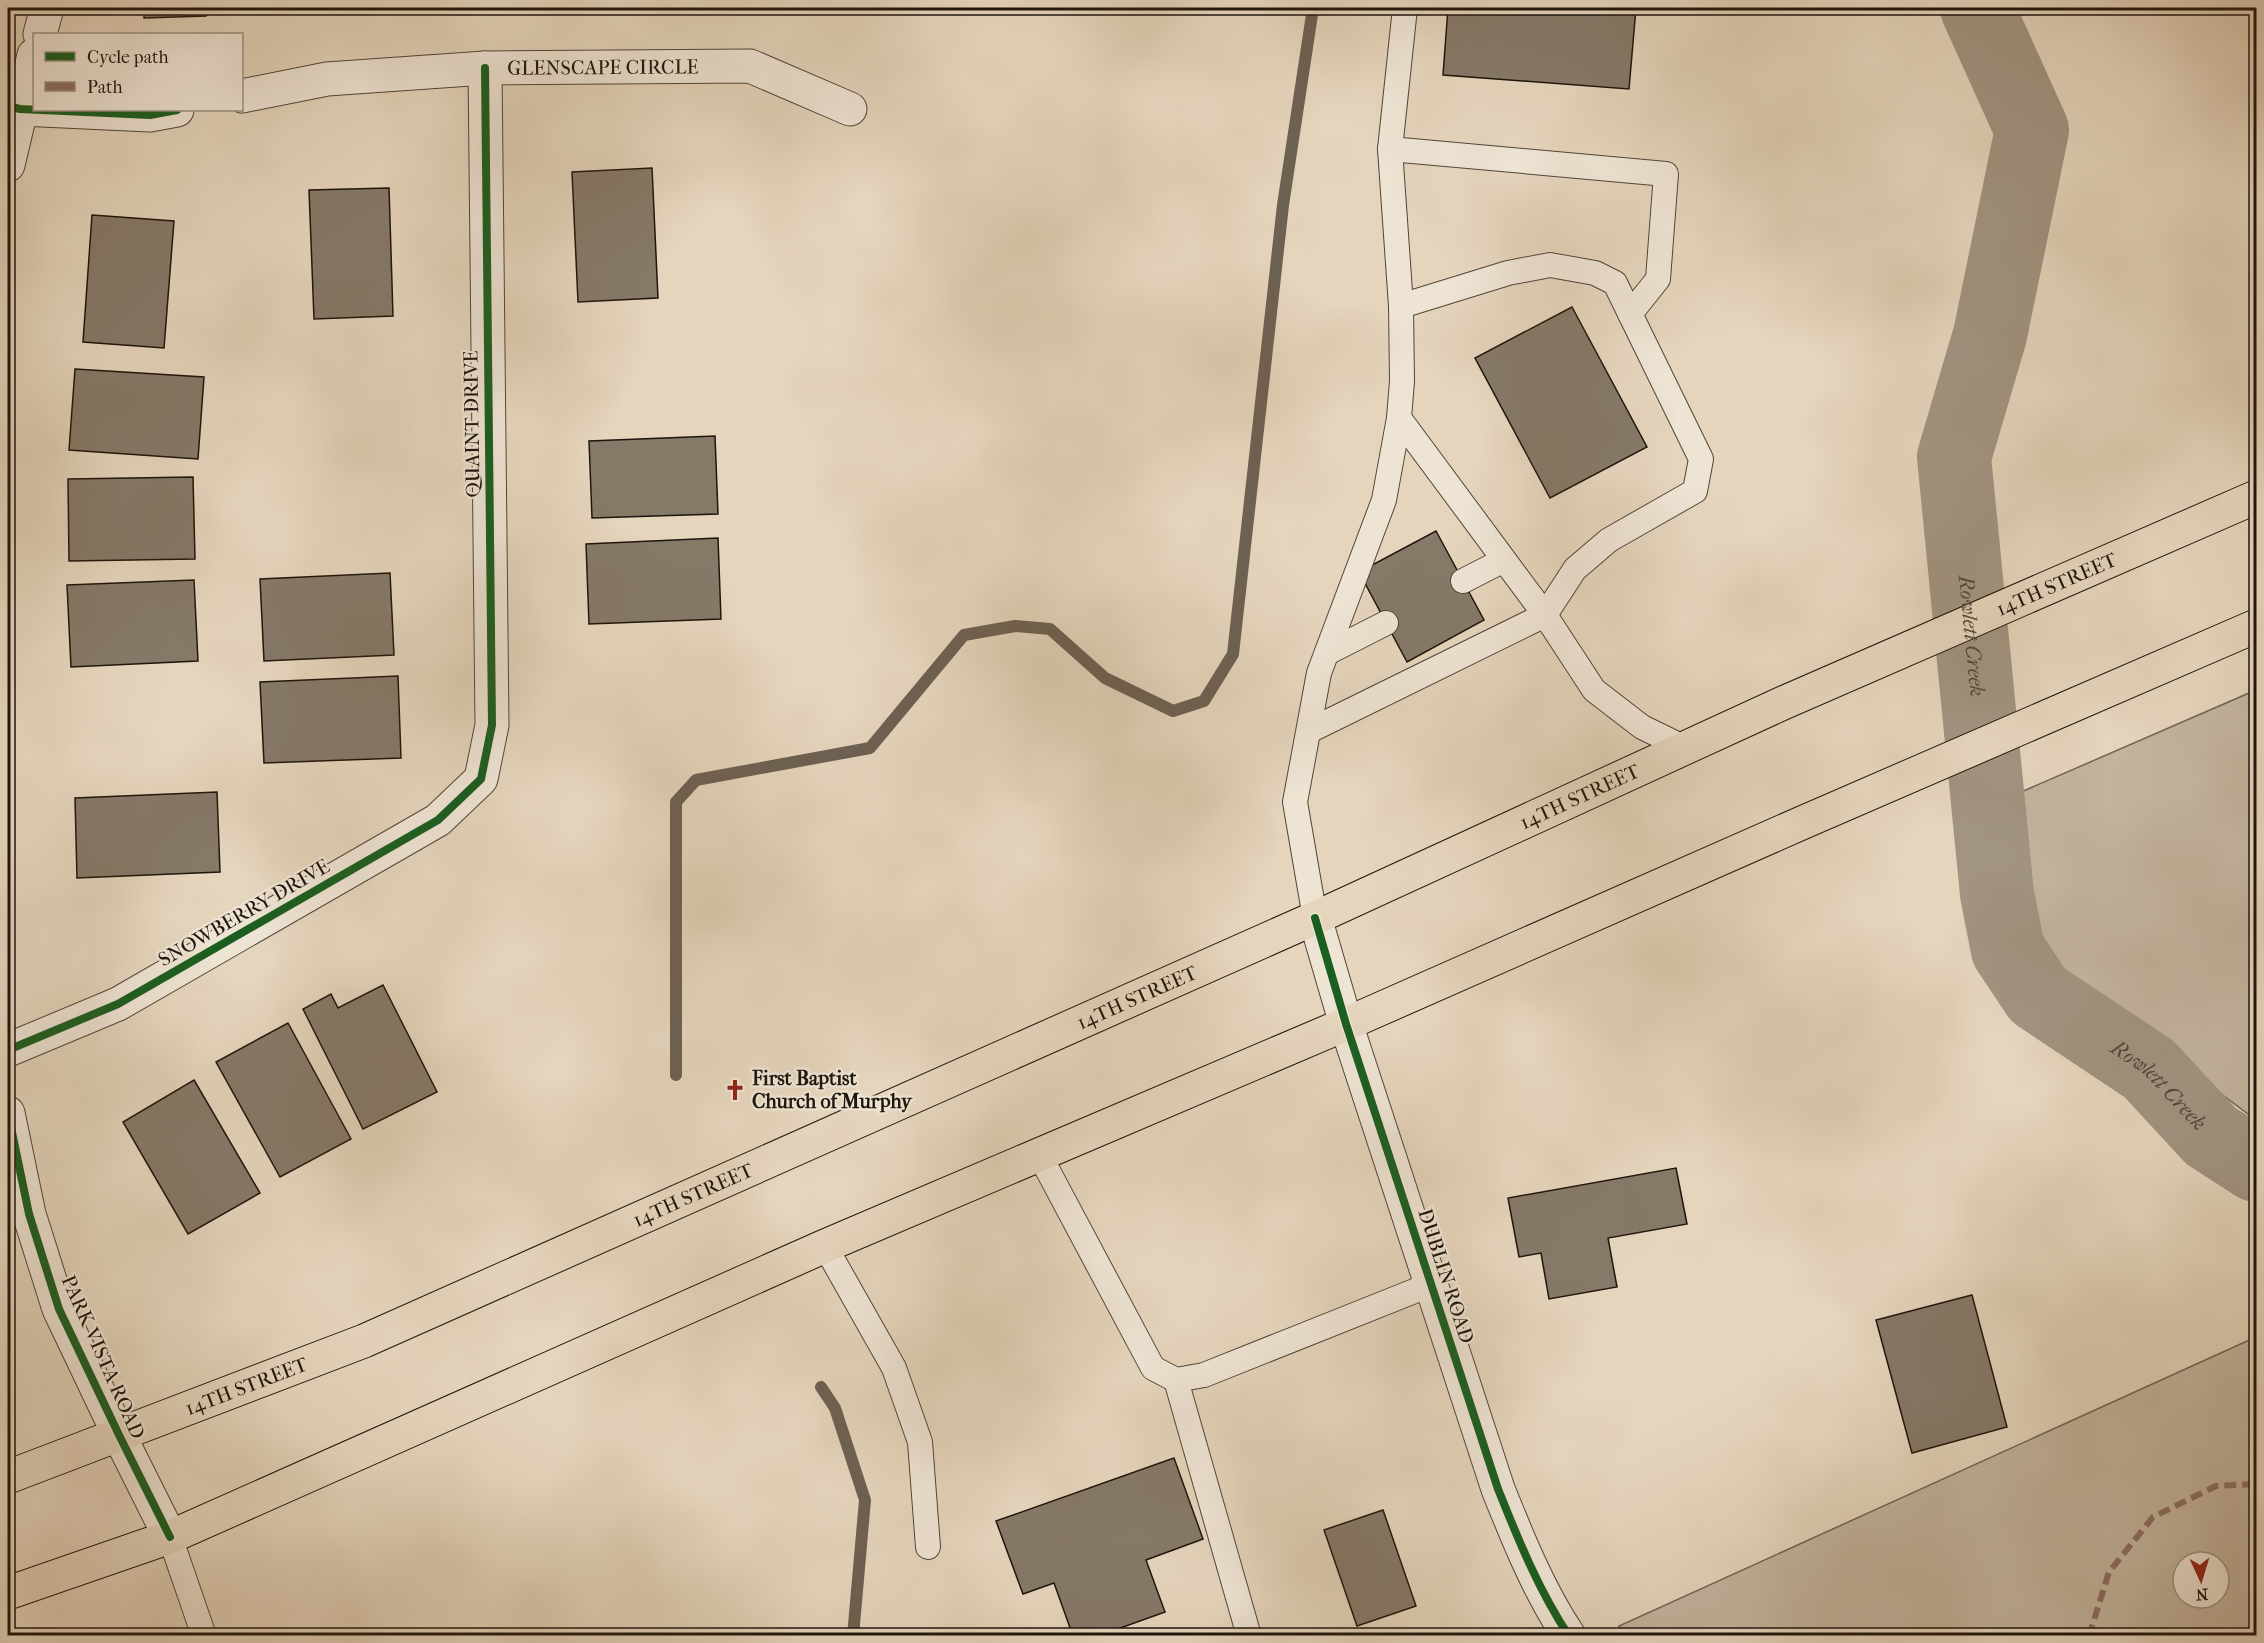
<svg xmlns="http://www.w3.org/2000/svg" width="2264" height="1643" font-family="'IM FELL French Canon',serif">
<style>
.green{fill:#c3b49f;stroke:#706456;stroke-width:1.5;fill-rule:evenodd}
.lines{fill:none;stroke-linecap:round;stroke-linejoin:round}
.stream{stroke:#6d6152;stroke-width:12}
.river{stroke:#a19481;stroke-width:74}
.building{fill:#857968;stroke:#1e150c;stroke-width:1.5}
.service-casing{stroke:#504538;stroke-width:26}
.minor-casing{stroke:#504538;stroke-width:35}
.primary-casing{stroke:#1e150c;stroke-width:35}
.service{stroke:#eee4d4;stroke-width:24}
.minor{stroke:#eee4d4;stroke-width:33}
.primary{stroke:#e5d5bd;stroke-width:33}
.quiet{stroke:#8d6e63;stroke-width:6;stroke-dasharray:12 6;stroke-linecap:butt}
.cycleway-casing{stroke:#eee4d4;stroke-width:11}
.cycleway{stroke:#1b5e20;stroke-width:8}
.labels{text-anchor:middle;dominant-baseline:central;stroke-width:4.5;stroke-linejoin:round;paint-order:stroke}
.street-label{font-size:20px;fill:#1e150c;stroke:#eee4d4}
.poi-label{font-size:20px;font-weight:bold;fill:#1e150c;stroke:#eee4d4;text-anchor:start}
.water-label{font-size:21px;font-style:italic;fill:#52483b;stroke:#eee4d4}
</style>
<rect width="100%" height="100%" fill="#e5d5bd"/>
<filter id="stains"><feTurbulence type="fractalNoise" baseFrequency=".00333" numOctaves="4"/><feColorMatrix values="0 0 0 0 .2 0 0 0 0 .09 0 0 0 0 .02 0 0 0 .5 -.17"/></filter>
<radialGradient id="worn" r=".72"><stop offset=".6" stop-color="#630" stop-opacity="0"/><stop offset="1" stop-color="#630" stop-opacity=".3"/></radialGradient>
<g class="green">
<path d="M2256,690V1120L2037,956L2005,799Z"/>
<path d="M2256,1337V1635L1627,1636L1619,1626ZM2183,1562H2219V1598H2183Z"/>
</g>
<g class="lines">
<g class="stream">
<path d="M676,1075V802L696,780L870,748L964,635L1015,626L1050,629L1105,678L1173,711L1204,701L1233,654L1283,205L1313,8"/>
<path d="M821,1387L835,1408L865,1500L853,1636"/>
</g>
<path class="river" id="s1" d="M1977,8L2032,130L1990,335L1954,457L1997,894L2008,950L2038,995L2149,1069L2211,1136L2256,1165"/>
</g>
<g class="building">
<path d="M144,8H206V16L144,18Z"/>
<path d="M1448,8H1636L1629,89L1443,75Z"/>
<path d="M652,168L658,298L578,302L572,172Z"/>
<path d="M389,188L393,316L314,319L309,190Z"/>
<path d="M92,215L174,221L164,348L83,342Z"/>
<path d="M1572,307L1647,447L1550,498L1475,358Z"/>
<path d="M75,369L204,377L198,459L69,450Z"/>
<path d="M715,436L718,514L592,518L589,441Z"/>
<path d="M193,477L195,559L69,561L68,479Z"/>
<path d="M1436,531L1484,620L1407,662L1359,572Z"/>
<path d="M718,538L721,619L589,624L586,544Z"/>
<path d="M390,573L394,655L264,661L260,579Z"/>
<path d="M194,580L198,661L71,667L67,585Z"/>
<path d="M398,676L401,758L264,763L260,682Z"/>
<path d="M217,792L220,872L77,878L75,798Z"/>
<path d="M383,985L437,1092L363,1129L303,1009L331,994L338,1008Z"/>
<path d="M288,1023L351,1139L280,1177L216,1062Z"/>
<path d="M194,1080L260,1193L188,1234L123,1122Z"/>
<path d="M1676,1168L1687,1224L1608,1238L1617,1287L1549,1299L1541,1253L1519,1257L1508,1198Z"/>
<path d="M1972,1295L2007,1427L1912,1453L1876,1320Z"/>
<path d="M1174,1458L1203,1539L1146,1560L1165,1612L1098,1636H1073L1054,1583L1023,1594L996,1521Z"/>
<path d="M1383,1510L1416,1606L1357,1626L1324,1530Z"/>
</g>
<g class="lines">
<defs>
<g id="service">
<path d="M1390,149L1666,174L1658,279L1630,314"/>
<path d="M1401,306L1390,149L1405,8"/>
<path d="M1399,418L1545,615L1594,690L1642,727L1685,748"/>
<path d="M1463,581L1504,560"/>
<path d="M1327,653L1386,623"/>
<path d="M1309,731L1545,615L1575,569L1609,540L1695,491L1701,459L1615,283L1595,273L1550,265L1508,273L1401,306L1402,381L1399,418L1384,500L1319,673L1295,802L1315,918"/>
<path d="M1039,1154L1153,1368L1176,1380L1204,1375L1432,1284"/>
<path d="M825,1246L894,1368L920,1442L928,1547"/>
<path d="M1176,1380L1249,1636"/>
<path d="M170,1537L204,1636"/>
</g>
<g id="minor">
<path d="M40,34L47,8"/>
<path id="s2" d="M242,96L327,79L485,68L750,66L850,109"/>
<path d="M8,106L20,109L150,115L177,110"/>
<path d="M8,165L34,55"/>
<path d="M1315,918L1346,1024L1498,1489C1518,1539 1539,1591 1569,1636"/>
<path d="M8,1050L118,1004L438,820L481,779L492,725L485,68"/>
<path d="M8,1113L29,1214L59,1309L119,1435L170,1537"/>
</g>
<g id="primary">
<path id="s3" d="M8,1477L364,1341L1315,918L1783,703L2256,497"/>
<path d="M8,1593L170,1537L825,1246L1346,1024L1804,822L2256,626"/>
</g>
</defs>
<use href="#service" class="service-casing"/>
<use href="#minor" class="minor-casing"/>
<use href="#primary" class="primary-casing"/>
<use href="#service" class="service"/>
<use href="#minor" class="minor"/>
<use href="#primary" class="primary"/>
<path class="quiet" d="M2089,1636L2109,1572L2153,1517L2216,1486L2256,1484"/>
<defs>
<g id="cycleway">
<path d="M8,106L20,109L150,115L177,110"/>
<path d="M1315,918L1346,1024L1498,1489C1518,1539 1539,1591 1569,1636"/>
<path d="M8,1050L118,1004L438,820L481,779L492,725L485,68"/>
<path d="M8,1113L29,1214L59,1309L119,1435L170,1537"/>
</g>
</defs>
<use href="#cycleway" class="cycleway-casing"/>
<use href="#cycleway" class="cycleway"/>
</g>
<defs>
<symbol id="church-bare" viewBox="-9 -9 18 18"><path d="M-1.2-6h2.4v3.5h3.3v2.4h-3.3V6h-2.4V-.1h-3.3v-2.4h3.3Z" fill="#8f2418" stroke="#eee4d4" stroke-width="2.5" paint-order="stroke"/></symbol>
</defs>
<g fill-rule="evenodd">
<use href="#church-bare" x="720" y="1075" width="30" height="30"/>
</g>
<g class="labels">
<g class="street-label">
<text stroke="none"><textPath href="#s2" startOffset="363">GLENSCAPE CIRCLE</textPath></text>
<text transform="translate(472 424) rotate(-91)">QUAINT DRIVE</text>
<text stroke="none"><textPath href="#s3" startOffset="2235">14TH STREET</textPath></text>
<text stroke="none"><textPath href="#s3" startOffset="1713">14TH STREET</textPath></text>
<text transform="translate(244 913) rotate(-30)">SNOWBERRY DRIVE</text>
<text stroke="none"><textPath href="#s3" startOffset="1227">14TH STREET</textPath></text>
<text stroke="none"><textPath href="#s3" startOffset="741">14TH STREET</textPath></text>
<text transform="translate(1446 1276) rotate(72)">DUBLIN ROAD</text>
<text transform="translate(103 1357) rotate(66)">PARK VISTA ROAD</text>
<text stroke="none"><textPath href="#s3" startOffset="255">14TH STREET</textPath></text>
</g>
<g class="poi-label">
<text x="752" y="1078">First Baptist<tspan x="752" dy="23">Church of Murphy</tspan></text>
</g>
<g class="water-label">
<text stroke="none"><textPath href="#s1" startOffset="650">Rowlett Creek</textPath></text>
<text stroke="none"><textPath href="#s1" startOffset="1172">Rowlett Creek</textPath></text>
</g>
</g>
<rect width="2264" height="1643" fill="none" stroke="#e5d5bd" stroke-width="30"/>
<rect x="9" y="9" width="2246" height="1625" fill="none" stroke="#1e150c" stroke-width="3"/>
<rect x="15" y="15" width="2234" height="1613" fill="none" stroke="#1e150c" stroke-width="1.5"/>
<rect x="33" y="33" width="210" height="78" fill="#eee4d4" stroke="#9b9184" stroke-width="1.5"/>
<rect x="45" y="52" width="30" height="9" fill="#1b5e20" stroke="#9b9184" stroke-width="1.5"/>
<text x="87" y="63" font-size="18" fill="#1e150c">Cycle path</text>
<rect x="45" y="82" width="30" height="9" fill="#8d6e63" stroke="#9b9184" stroke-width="1.5"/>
<text x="87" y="93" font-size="18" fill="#1e150c">Path</text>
<g transform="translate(2201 1580) rotate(176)"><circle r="28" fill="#eee4d4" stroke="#9b9184" stroke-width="1.5"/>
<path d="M0-4.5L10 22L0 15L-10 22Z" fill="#8f2418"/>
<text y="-9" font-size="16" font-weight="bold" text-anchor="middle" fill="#1e150c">N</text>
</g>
<rect width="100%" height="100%" filter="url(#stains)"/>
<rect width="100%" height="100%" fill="url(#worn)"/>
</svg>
